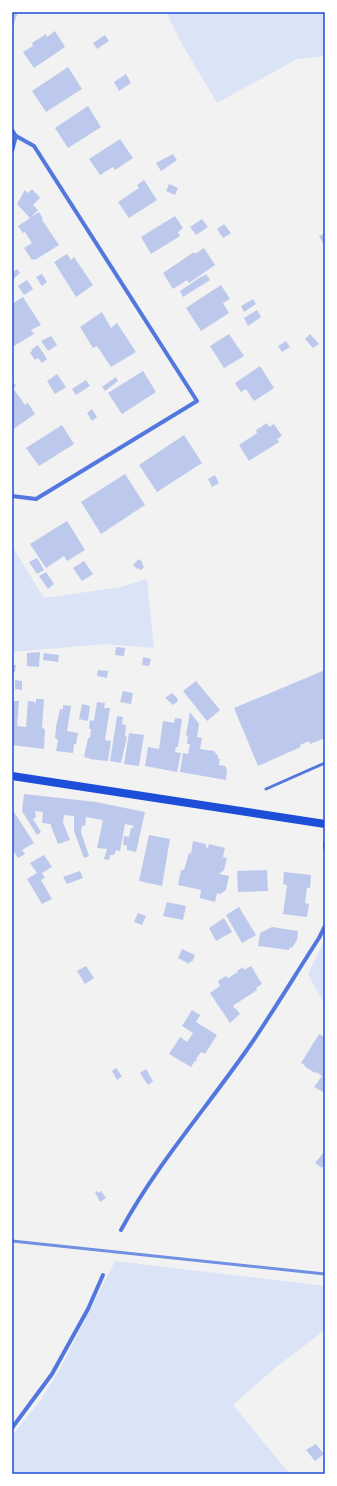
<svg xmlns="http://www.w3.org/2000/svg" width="337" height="1486" font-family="Raleway,sans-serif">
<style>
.green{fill:#dbe4f7}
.building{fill:#bdc9ec}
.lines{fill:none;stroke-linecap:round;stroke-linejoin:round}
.service{stroke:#5277de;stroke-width:3}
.minor{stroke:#5277de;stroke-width:4}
.secondary{stroke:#1d4ed8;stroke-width:8}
.rail{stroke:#7290e2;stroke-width:3}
.neatline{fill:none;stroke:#1d4ed8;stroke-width:1.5}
</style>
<rect width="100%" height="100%" fill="#f2f2f2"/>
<g class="green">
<path d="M166,12H325V56L297,59L217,103L183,46Z"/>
<path d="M12,546L44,598L121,587L147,579L154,648L105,644L12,652Z"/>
<path d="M325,939V1006L308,974Z"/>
<path d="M115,1261L325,1286V1330L275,1368L233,1405L290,1474H12V1436L42,1398L61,1367Z"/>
</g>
<g class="building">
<path d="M12,12H18L12,29Z"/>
<path d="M55,31L65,47L34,68L23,52L33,46L32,43L46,34L47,37Z"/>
<path d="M105,35L109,41L97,49L93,43Z"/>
<path d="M68,67L82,89L46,112L32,91Z"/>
<path d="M126,74L131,83L119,91L114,82Z"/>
<path d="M88,106L101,127L68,148L55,128Z"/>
<path d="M120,139L133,158L115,170L113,167L100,175L89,159Z"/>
<path d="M173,154L177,160L161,171L156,163Z"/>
<path d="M144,180L157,200L129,218L118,202L139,188L137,185Z"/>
<path d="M169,184L178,188L175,195L166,191Z"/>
<path d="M32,189L40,198L33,205L38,210L31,217L39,212L43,219L42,220L59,245L35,260L34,259L32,260L24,248L32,243L25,232L23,233L18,226L30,218L17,204L25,190L28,193Z"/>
<path d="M175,216L183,228L178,232L180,236L151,254L141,237Z"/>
<path d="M202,219L208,227L196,235L190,227Z"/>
<path d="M224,224L231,233L223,238L217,229Z"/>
<path d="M325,233V247L319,236Z"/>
<path d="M204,248L215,265L189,283L187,280L173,289L163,273L194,252L195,254Z"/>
<path d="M67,254L71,260L74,257L93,285L76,297L54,262Z"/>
<path d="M17,269L20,273L12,280V273Z"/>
<path d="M42,274L47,282L42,286L36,277Z"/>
<path d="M206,274L210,280L183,297L180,291L202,276V277Z"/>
<path d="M27,280L33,289L24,295L18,286Z"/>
<path d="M221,285L230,299L223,303L229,313L201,331L186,308Z"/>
<path d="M23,297L41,325L31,330L34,334L14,346L12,344V304Z"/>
<path d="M253,299L256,304L244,312L241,306Z"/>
<path d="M257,310L261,317L248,326L244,318Z"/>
<path d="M102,312L111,328L117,323L136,352L111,367L97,346L93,348L80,327Z"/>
<path d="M229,334L244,356L224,368L210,346Z"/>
<path d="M310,334L319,344L313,348L305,339Z"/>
<path d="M51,336L57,345L48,351L41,341Z"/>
<path d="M286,341L290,347L282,352L278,346Z"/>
<path d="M38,345L47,359L42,363L38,358L35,360L30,353L32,351L31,350Z"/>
<path d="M260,366L274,388L254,401L246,389L241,392L235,383Z"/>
<path d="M143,371L156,392L122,414L108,393Z"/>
<path d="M57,374L66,387L55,394L47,381Z"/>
<path d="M116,377L118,381L105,391L102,387Z"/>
<path d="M12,380L16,386L13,388L25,405L28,403L35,414L12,430Z"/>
<path d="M86,380L90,386L76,395L72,389Z"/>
<path d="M92,409L97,417L92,421L87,413Z"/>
<path d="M267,423L269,427L274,424L282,436L277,439L279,442L249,461L239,445L257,433L256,430Z"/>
<path d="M62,425L74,444L39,466L26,448Z"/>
<path d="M184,435L202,463L157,492L139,465Z"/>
<path d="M125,474L145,505L101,534L81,502Z"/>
<path d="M215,475L219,483L212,487L208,479Z"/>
<path d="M67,521L85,550L67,561L64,556L46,568L30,544Z"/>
<path d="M37,558L44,570L37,574L29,562Z"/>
<path d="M139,559L143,563L142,564L144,567L141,570L138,568L137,569L133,565Z"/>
<path d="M84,561L93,574L82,581L73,568Z"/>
<path d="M46,572L54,584L48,589L39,576Z"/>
<path d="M116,647L125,648L124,656L115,655Z"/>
<path d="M40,652L39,667L27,666V653Z"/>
<path d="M44,653L59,655L58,662L43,660Z"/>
<path d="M143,657L151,659L149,666L142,665Z"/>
<path d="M12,665H16L15,672H12Z"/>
<path d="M98,670L108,671L107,678L97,676Z"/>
<path d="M325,670V738L310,744L309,741L300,745L301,747L258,766L234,708Z"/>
<path d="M15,680L22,681V690L15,689Z"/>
<path d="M196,681L220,710L207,721L183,691Z"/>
<path d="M123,691L133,693L131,704L120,702Z"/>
<path d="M172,693L178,699L177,702L173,705L165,698Z"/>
<path d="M36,699H44L42,728L45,729L44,749L12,745V701H19L17,726L26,727L28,701L35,702L36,706Z"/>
<path d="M97,702L105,703L104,708H110L105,740L111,741L108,761L97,760L95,759V760L84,757L88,738H90L91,729H89L90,720L94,721Z"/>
<path d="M82,704L90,706L88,721L79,719Z"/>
<path d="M63,705L71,706L67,731L78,733L76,744H74L73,753L56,751L58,740L55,738L56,727L60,709H63Z"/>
<path d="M190,712L199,724L197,737L202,738L200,749L214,751L218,756V759H220L219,765L225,766L227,770L226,780L180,772L183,753L188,754L190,744H187L188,736L186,735Z"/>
<path d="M117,716L123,717L122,724L126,725L125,736L127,737L121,763L110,761Z"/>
<path d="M175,718L182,719L178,747H176L175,752L181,753L177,772L145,766L148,747L159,749L163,721L174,723Z"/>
<path d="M129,733L144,735L139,766L124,764Z"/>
<path d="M24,794L96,802L145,812L136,852L127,850V846L123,845L124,836L129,837L131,828H133L134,826L125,824L120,851L116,850L114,855H110L109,860L104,859L107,849L97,848L103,820L86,817L85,826L82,825L81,832L89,856L84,858L74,831V816L64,815L63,822L70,840L58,844L51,826V824L42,823L43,812L35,811L36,817L33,819L41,832L37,835L22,811Z"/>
<path d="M12,809L34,843L22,850L25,854L18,858L12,849Z"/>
<path d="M149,835L170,839L162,886L139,881Z"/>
<path d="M193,841L206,844V847L208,848L209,844L225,848L223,857L227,858L224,870L219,874L229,876L226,890L220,894L217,893L215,902L200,898L201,890L178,885L181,870H184L189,853L191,854Z"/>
<path d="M44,855L52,867L42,873L45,878L41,880L52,899L42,904L27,879L37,873L30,863Z"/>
<path d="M267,870L268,891L238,892L237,871Z"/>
<path d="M80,871L83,878L67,884L63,877Z"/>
<path d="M284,872L311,875L310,888H307L305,903L309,904L307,917L283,914L287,885L283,884Z"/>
<path d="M167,902L186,906L183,920L163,916Z"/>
<path d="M239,907L256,935L242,943L226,915Z"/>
<path d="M138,913L146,916L142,925L134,922Z"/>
<path d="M224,918L232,932L216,941L209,928Z"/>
<path d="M272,927L298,931L297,940L292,948L290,947L289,950L258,946L260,933Z"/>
<path d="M182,949L195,955L192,962L190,961L189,964L178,958Z"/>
<path d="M86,966L94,978L85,984L77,971Z"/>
<path d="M251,966L262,984L256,988L257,990L234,1005L233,1006L234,1008H235L240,1014L230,1023L210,993L220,986L218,981L226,976L228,978L238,972L237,971L243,967L244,970Z"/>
<path d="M192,1010L200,1015L196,1022L217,1035L205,1054L201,1052L196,1059L197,1061H195L191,1067L169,1054L180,1037L187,1042L193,1033L182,1026Z"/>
<path d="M319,1034L325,1037V1093L314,1087L322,1076L316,1072L315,1073L304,1066L305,1065L301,1063Z"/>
<path d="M116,1068L122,1076L117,1080L112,1071Z"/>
<path d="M146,1069L153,1081L148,1085L140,1073Z"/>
<path d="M324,1152L325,1153V1164L322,1168L315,1163Z"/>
<path d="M97,1191L98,1193L101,1191L106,1198L100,1202L95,1192Z"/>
<path d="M316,1444L324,1454L315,1461L306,1450Z"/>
</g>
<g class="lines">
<path class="service" d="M266,789L325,763"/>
<g class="minor">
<path d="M12,130L16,136L34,146L197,401L36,499L12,496"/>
<path d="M12,151L16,136"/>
<path d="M325,843V848"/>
<path d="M121,1230C158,1162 210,1104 253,1041C276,1007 297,972 319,938L325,926"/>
<path d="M12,1428L52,1374L88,1309L103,1275"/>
</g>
<path class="secondary" d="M12,776L325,824"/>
<path class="rail" d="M12,1241L325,1274"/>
</g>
<rect width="337" height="1486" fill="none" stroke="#ffffff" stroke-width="26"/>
<rect x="13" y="13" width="311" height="1460" class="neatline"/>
</svg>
